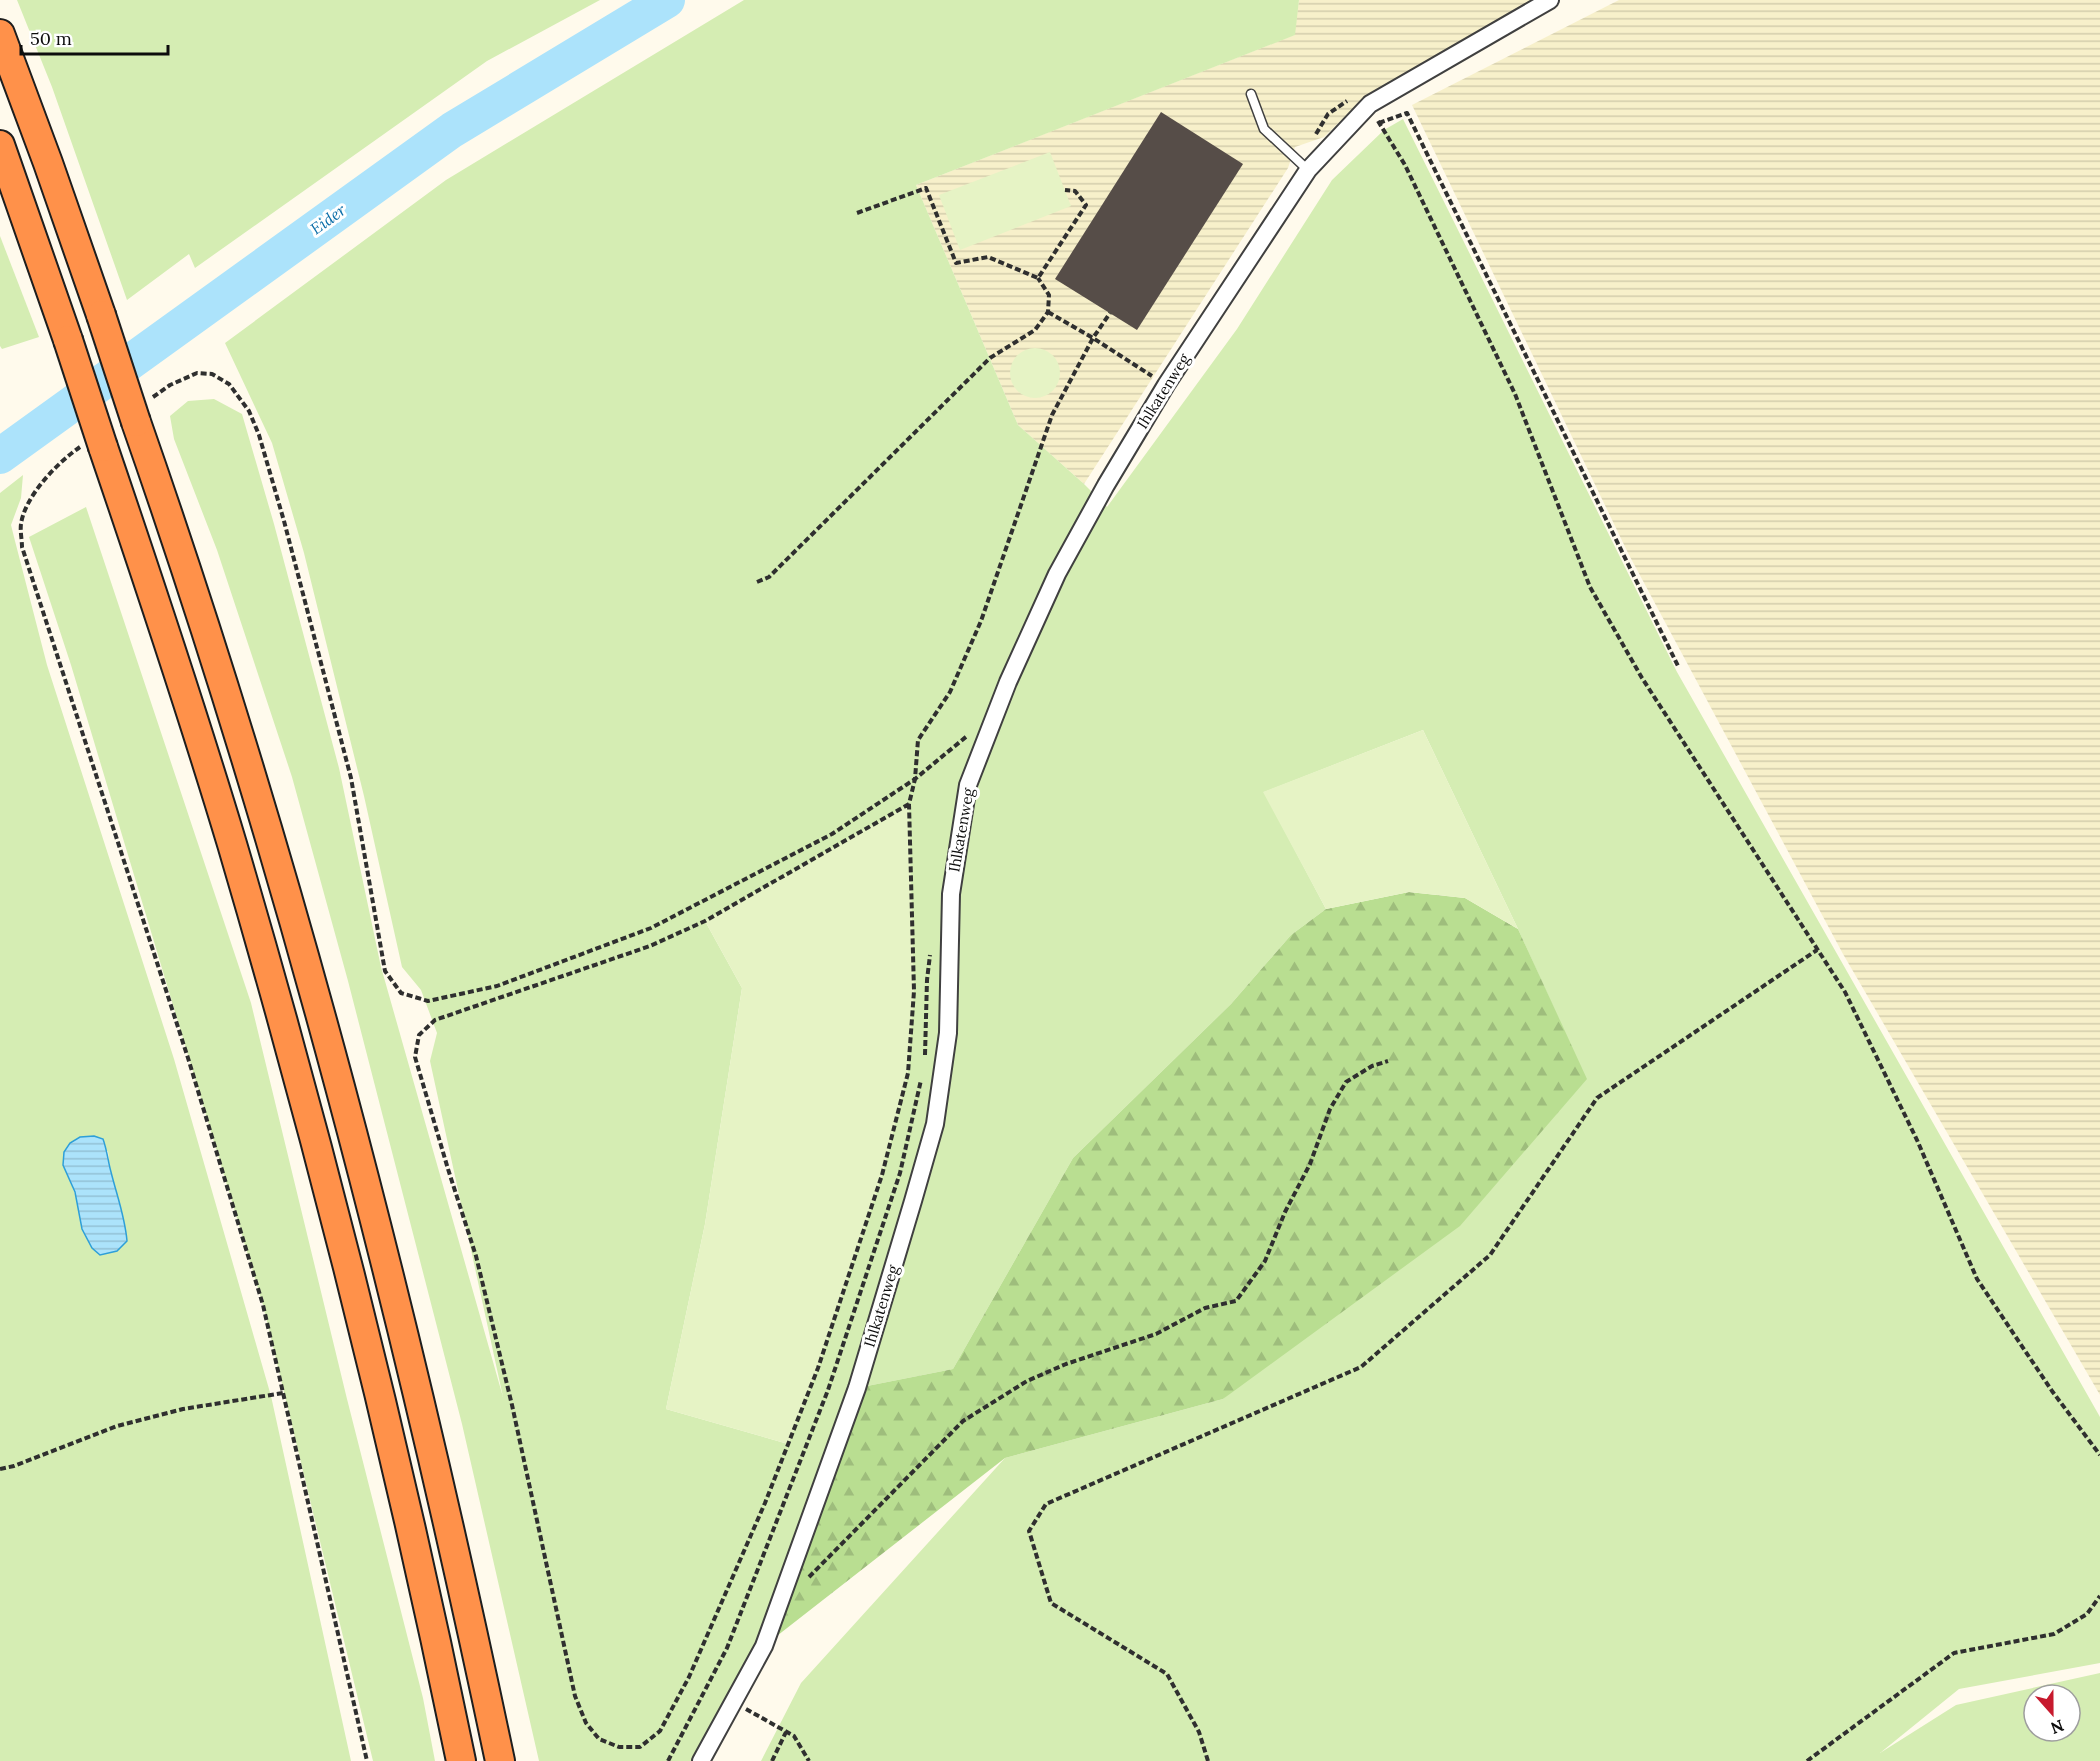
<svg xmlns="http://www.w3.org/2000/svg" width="2100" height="1761" font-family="Lora,serif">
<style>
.farmland{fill:url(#farmland-rules)}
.grass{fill:#d5edb3;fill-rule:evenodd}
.forest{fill:url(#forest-firs)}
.pitch{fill:#e6f3c5}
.water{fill:url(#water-rules);stroke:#2e9fd8;stroke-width:1.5}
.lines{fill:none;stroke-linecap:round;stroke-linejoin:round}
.river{stroke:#ace3fb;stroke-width:36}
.building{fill:#564d48}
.lane-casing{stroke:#404040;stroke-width:11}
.street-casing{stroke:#404040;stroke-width:20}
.highway-casing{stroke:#1e1e1e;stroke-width:32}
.path{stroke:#2f2f2f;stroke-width:4;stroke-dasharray:6 3;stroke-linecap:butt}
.lane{stroke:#fff;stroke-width:8}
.street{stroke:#fff;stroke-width:16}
.highway{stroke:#ff914a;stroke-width:28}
.highway-bridge-casing{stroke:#1e1e1e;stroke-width:32;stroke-linecap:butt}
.highway-bridge{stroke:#ff914a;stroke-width:28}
.labels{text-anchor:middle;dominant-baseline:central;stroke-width:6;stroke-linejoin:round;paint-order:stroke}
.street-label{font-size:15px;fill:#0d0d0d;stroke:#fff}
.water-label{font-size:16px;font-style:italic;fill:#0c6ea8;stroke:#fff}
</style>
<defs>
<pattern id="farmland-rules" width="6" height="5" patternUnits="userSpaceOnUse" patternTransform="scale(1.5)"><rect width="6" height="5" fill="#f7f0ca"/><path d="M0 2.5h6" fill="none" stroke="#d3cdac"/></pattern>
<pattern id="forest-firs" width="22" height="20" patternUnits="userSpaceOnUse" patternTransform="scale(1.5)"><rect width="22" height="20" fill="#b9de91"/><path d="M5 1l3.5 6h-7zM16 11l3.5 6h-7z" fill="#9ebd7c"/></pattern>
<pattern id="water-rules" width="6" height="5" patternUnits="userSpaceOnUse" patternTransform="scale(1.5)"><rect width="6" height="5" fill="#ace3fb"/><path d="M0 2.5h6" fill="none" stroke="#93c2d6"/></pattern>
</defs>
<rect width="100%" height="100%" fill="#fffaec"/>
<g class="farmland">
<path d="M1299,0H1539L1364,98L1324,137L1295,147L1288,168L1084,484L1018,425L916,185L1294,35Z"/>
<path d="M1619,0H2100V1395L1843,954L1628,553L1412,105Z"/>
</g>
<g class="grass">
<path d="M17,0H600L487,61L195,268L189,254L127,300L52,87Z"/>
<path d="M744,0H1299L1295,35L916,185L1018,425L1084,484L1107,507L1237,329L1332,180L1384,130L1403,119L1677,672L2100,1417V1663L1959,1689L1880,1753L1956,1705L2100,1673V1761H761L801,1683L1005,1458L1223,1399L1586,1079L1518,929L1423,730L1264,792L1326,909L1291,935L1231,1004L1073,1158L953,1369L857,1388L785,1583L701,1761H539L462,1424L348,981L292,777L217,550L174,439L170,416L188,401L214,399L242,414L274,524L339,768L381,967L503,1397L430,1061L437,1033L421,990L402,967L364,796L304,553L272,443L225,343L446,180ZM909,805L908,1073L882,1175L818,1368L788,1444L666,1409L705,1224L742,988L705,921ZM2034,1695H2070V1731H2034Z"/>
<path d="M0,236L39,337L2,349L0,346Z"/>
<path d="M23,475L21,498L11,525L15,541L47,665L174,1059L271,1396L351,1761H0V493ZM108,1151L110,1170L80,1220C79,1199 71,1184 63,1165Z"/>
<path d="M86,507L251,1003L347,1399L423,1698L435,1761H373L263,1305L71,665L29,537Z"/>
</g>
<path class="forest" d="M1409,892L1465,898L1518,929L1587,1079L1460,1226L1223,1399L1005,1458L764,1646L857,1388L953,1369L1073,1158L1231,1004L1291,935L1326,909Z"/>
<g class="pitch">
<path d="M1050,152L1071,206L960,250L939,195Z"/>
<circle cx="1035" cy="373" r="25"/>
<path d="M1423,730L1518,929L1465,898L1409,892L1326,909L1263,792Z"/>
<path d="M909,804L914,991L908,1073L882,1175L818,1368L788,1444L666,1409L705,1224L742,988L705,921Z"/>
</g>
<path class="water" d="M94,1136L103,1139C107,1150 108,1161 111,1172C117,1196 125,1217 127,1241L117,1251L100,1255L92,1248L82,1229L75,1192L63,1165L64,1152L70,1143L80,1137Z"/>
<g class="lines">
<path class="river" d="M0,456L452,130L667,0"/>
</g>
<path class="building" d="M1161,112L1243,164L1137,330L1055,279Z"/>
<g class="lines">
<defs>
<path id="lane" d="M1251,94L1264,129L1308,170"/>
<path id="street" d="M701,1761L764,1646L857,1388L913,1201L935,1124L948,1033L951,894L968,785L1008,682L1057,574L1106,485L1166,385L1308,170L1370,104L1550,0"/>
<g id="highway">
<path d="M0,34L48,163L101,315"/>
<path d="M0,145L68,340"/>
<path d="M136,422C289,859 405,1309 500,1761"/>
<path d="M103,447C148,579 192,711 232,844C321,1146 398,1453 461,1761"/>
</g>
</defs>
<use href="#lane" class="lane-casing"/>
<use href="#street" class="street-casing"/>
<use href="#highway" class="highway-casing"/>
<g class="path">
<path d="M1378,121L1405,165L1515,394L1590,587L1642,678L1845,992L1917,1140L1977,1279L2052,1391L2100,1455"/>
<path d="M1379,123L1407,113L1678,666"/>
<path d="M1316,134L1328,114L1347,101"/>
<path d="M857,213L926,188L956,263L988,257L1038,278L1086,205L1075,191L1065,190"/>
<path d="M1048,312L1093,338L1152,376"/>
<path d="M153,397L170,385L197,373L212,374L229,384L249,411L259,435L284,521L351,778L385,971L401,993L428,1001L497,986L651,928L832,834L915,779L967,736"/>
<path d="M80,447C57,463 25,496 21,524C20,531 22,540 22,547L188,1058L263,1305L367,1761"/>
<path d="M757,582L769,577L990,358L1035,330L1048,312L1049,295L1038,278"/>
<path d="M909,804L705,921L650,946L435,1020L419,1035L415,1057L448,1169L476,1256L512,1405L575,1696L586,1723L599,1739L619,1747H640L660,1731L689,1677L765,1503L818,1368L882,1175L908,1073L914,991L909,804L915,779L918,740L950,692L981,621L1052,415L1093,338L1110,313"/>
<path d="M925,1055L927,980L930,955"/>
<path d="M0,1469L14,1466L117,1426L183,1409L283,1393"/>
<path d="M809,1577L963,1421L1027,1381L1066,1364L1156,1334L1205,1308L1236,1301L1265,1261L1285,1212L1310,1164L1330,1109L1346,1082L1372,1066L1388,1061"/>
<path d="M746,1709L794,1736L809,1761"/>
<path d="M668,1761L727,1648L828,1390L900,1173L921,1080"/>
<path d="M772,1761L786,1732"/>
<path d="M1208,1761L1199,1732L1167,1674L1051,1603L1029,1531L1046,1504L1361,1367L1490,1255L1597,1098L1817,950"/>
<path d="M1807,1761L1954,1653L2054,1634L2087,1614L2100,1596"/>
</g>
<use href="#lane" class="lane"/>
<use href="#street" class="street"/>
<use href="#highway" class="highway"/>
<defs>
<g id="highway-bridge">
<path d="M101,315L136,422"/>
<path d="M68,340L103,447"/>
</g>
</defs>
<use href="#highway-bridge" class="highway-bridge-casing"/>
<use href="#highway-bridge" class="highway-bridge"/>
</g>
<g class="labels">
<g class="street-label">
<text transform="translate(1163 391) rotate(-58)">Ihlkatenweg</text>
<text transform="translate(961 830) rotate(-80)">Ihlkatenweg</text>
<text transform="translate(881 1306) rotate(-73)">Ihlkatenweg</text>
</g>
<g class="water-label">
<text transform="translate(328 219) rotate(-36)">Eider</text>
</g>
</g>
<g transform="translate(2052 1713) rotate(159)"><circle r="28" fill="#ffffff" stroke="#9e9e9e" stroke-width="1.5"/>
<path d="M0-4.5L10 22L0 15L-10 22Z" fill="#c71a2e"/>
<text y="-9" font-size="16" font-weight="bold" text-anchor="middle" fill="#0d0d0d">N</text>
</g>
<path d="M21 45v9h147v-9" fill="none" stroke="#0d0d0d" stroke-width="3"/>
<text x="30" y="45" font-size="18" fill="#0d0d0d" stroke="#ffffff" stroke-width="4.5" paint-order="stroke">50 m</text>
</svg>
